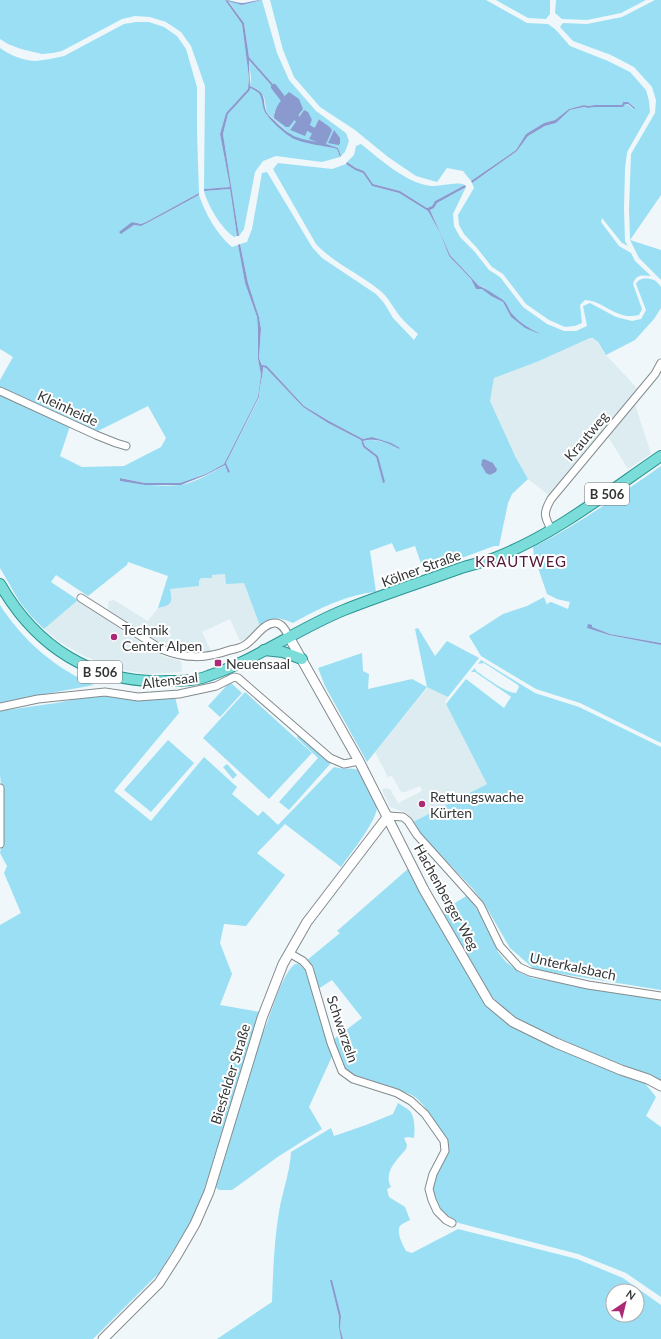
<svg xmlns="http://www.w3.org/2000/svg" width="661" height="1339" font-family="Lato,sans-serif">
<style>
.built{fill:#dcecf1}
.green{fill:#9adff3;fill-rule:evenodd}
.water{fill:#8a9ace}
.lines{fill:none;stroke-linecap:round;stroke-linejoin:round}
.canal{stroke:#8a9ace;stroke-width:6}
.street-casing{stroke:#848b8e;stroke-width:9}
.secondary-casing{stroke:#848b8e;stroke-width:11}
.primary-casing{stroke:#299491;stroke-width:12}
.street{stroke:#fff;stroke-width:7}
.secondary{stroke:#fff;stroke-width:9}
.primary{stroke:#7bddda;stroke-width:10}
.poi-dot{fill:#ac2a75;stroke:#fff;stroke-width:1.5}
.labels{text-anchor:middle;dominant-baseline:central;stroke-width:4;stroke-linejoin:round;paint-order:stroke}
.shield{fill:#fff;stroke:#707273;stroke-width:1}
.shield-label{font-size:13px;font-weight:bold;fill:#333637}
.street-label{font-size:14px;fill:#333637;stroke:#fff}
.poi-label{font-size:14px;fill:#333637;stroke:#fff;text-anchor:start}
.neighbourhood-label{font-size:15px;letter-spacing:1px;fill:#56183a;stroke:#fff}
</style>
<rect width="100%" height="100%" fill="#eff7fa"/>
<g class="built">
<path d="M590,338L595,339L606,355L638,389L550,496L528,479L516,458L490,401L494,378L539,361Z"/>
<path d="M634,401L651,454L628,469L607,435Z"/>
<path d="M225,574L244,583L260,626L248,638L240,641L230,619L202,632L211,651L198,653L183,652L165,648L108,610V603L109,601L114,600L148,621L158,608L163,607L172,597L170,589L199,586V581L201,578H212V575Z"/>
<path d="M78,600L150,649L165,657L181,661L182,672L147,674L121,670L110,667L80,654L60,642L44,629Z"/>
<path d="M428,687L448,697L445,702L487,784L413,822L407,813L390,807L382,790L385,788L390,789L398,803L422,791L420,786L405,792H401L392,776L388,777L375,752Z"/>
</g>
<g class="green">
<path d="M0,0H225L242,24L249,78L248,89L226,113L220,134L230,187L204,189L205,86L191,46L181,32L166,22L150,17L135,16L122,19L62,51L53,53L42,54L21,49L8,44L0,39Z"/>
<path d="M228,0L242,5L262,0L277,53L289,80L316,111L346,133L349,141L345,152L341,156L338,148L299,139L291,135L267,113L264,97L257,89L250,86L251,78L249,60L278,93L279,91L249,57L244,23ZM283,97L289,127L274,113ZM304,110L312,120L304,135L290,130ZM319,119L325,125L309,139Z"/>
<path d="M270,0H486L527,23L548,24L555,29L570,46L608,61L630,72L646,90L649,101L650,112L627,152L625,169L624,209L625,241L628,246L622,243L602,218L601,222L619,246L631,253L635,261L651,276C642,275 636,274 633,284L642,309L639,315C616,321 603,300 585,300L580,305L582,323L575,326L565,327L549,320L526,304L503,274L492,267L477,248L464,234L459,225L458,215L474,188L472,183L517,151L528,136L545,126L556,123L570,110L584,107L588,108L595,107H623L624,104H627L633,109L634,107L628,102H623L622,105H595L588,106L584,105L569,109L555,120L544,123L526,134L516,150L471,181L463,171L447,168L437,182L416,176L388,157L355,130L320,107L294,77L283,50Z"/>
<path d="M496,0H550V14L546,19L528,18Z"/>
<path d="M556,0H646L621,13L587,20L562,19L555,13Z"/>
<path d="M655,0H661V195L630,240L661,250V280L639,258L630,240L629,209L631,154L655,113L656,100L652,87L634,67L611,55L573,41L560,27L563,23L587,24L622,17Z"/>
<path d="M136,22H149L164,27L177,36L186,49L197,87V132L199,193L148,221L141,224L132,222L121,234L134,225L141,226L149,222L199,195C205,213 217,235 232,247L238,245L245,283L257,317L258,330V359L261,375L258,397L224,464L206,474L180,483H145L121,478L120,481C139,484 159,487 179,485C193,484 213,472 225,465L228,473L230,472L226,463L259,398C259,387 263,378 263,367L266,368L303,407L328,423L361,440L363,447L376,457L383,482L378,456L365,446L363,441C376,438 388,443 399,449L400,448L372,437L363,439L329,421L304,406L267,366H263L259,358L261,329L259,317L248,283L240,244L247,242L252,229L262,173L267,172L312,247L322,258L376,294L384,303L393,318L414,340L418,334C412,328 404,322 399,315C392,306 388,296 378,289C358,273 334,263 316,244L273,169L278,163L332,169L346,164L355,170L363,173L372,186L399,193L428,211L440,233L449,256L471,279L476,289L482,288L491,296L503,302L511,317L525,328L536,331L526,327L513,316L504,301L492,294L483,287L479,286L450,255L430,210L434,208L437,203L466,187L453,214L454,226L460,237L474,251L489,270L500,277L523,307L547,324L564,331H576L587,326L583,306L590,303L616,317L632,321L641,319L646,310L636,284C639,277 648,278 654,280C656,281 659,284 661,287V308L654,319L635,340L606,355L598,342L593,338H590L539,361L494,378L490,401L516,458L528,479L512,494L508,503L499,546H494L424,572L415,546L396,552L392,543L370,551L376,592C348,594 318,609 293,623C276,616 276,617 260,626L244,583L226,584L225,574L212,575V578H201L199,581V586L170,589C173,602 172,605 158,608L168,576L128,562L127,565L88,596L56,575L51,582L78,600L44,629L31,616L19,601L0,568V394L70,426L60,456L82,467L124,466L161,447L166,438L148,406L96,432L0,389V380L13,357L0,349V48C9,55 25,61 36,61C45,60 55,58 64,56L124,24ZM481,462L493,463L496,467V472L490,475C486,472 481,468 481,462Z"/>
<path d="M250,88L256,90L262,98L266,114L290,137L337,149L340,157L322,162L276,156L263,161L255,172L244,229L239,236L223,134L228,114L250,90Z"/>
<path d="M361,144C381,160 406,183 431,186C442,187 455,181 465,185L435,201L432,206L427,208L400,191L373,184L364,171L356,168L347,162L354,155L356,146Z"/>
<path d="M230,189L237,236L234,237C221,228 208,206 204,191Z"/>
<path d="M661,466V643L610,634L591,627L587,628L609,635L661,645V743L580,703L536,689L481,656L469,636L503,614L527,606L544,597L547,605L548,603L551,602L568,609L570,602L557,599L547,594L534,556L533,547C578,525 619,495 661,466Z"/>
<path d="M0,605C23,641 55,668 94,685L35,696L0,705Z"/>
<path d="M418,628L435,656L447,641L479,658L448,697L427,687L367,762L325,686L318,668L362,653L363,671L369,674L368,689L412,679L427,687L415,629Z"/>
<path d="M481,660L535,693L579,707L661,747V990L543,971L533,968L510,948L485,905L473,889L419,832L413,822L487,784L446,704L466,679L504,708L511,697L510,696L475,672H471L475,668L476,671C484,676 507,694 516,693L519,687L518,685L484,663L478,664Z"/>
<path d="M230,682L242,693L220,717L208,706Z"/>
<path d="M245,692L312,753L269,799L203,738Z"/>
<path d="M97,695L147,699L175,697L179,713L114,791L151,821L204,757L237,787L232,794L258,816L263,811L278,825L334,767C343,770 350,767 359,770C363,777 377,799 377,806C378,820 350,854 341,867L285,824L257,853L285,875L246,926L224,924L220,943L232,974L220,1005L260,1012L197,1212L159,1273L93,1339H0V925L21,913L4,873L7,866L0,853L4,834V814L0,775V711L56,703Z"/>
<path d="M299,733L331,763L289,810L279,802L318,758L297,738Z"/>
<path d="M168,740L194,763L151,812L124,790Z"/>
<path d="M227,764L237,775L233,779L223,767Z"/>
<path d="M409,868L488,1005L500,1017L515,1028L644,1082L656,1097L646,1116L661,1127V1297L626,1273L578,1254L455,1222C420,1196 435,1174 446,1140C438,1127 427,1106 415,1097C397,1085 352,1084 342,1066C338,1058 336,1048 334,1039L362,1018L332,980L318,989L315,979L316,977L313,965L306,961L340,933L337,931Z"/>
<path d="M468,895L483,919L498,952L506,962L519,972L532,978L661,999V1082L650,1075L598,1056L518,1020L502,1008L489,993L440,912Z"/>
<path d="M295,964H299L305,970L333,1054L309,1107L322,1129L279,1156L232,1190H219L214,1186L259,1041C270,1022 279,977 295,964Z"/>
<path d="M398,1103C402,1106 407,1108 410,1111C415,1117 415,1130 414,1138L408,1137L404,1138L407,1145L406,1149C397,1160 383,1172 391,1187L387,1189L389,1197L405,1207L410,1220C408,1221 403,1223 401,1225C395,1230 403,1246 406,1251L412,1253L458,1229L577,1259L623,1278L661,1305V1339H343L340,1328L341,1316L330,1280L339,1317V1328L341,1339H217L272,1302C273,1272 274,1242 279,1212C282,1192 290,1173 291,1152L331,1128L334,1136L366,1125L393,1114ZM613,1291H637V1315H613Z"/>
</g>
<g class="water">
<path d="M225,0C231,0 236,3 242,3C248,3 255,0 262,0L242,5L228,1L244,23L249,57L279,91L278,93L249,60L250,86C269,94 261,100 267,113C269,116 273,119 276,122C292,137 295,138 317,142L309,139L319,119C323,123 329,125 332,130L326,144L338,148L341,156L340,157L337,149C323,145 300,144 289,136C282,131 272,122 267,115C259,105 267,94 250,88V90L228,114L223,134L239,236H237L230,189L204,191V189L230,187L220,134L226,113L248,89L249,78L242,24Z"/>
<path d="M289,92L299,99L303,109L289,127H286L274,118C274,108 282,98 289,92Z"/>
<path d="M623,102H628L635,108L634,109L628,104H625L623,107H595L588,108L584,107L570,110L556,123L545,126L528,136L517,151L472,183L471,181L516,150L526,134L544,123L555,120L569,109L584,105L588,106L595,105H622Z"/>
<path d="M304,110L308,112L312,120L305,136L290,130Z"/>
<path d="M334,130L340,138V144L338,145L328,143Z"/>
<path d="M347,162L356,168L364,171L373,184L400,191L427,208L432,206L435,201L465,185L466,187L437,203L434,208L430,210L450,255L479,286C482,286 500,298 503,300C508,304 509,312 514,316C522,325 530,328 540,334L525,328L511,317L503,302L491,296L482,289H476L471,279L449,256L440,233L428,211L399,193L372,186L363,173L355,170L346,164Z"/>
<path d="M199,193V195L149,222L141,226L134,225L121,234L119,232L132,222L141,224L148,221Z"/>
<path d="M240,244L248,283L259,317L261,329L259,358L262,365L267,366L304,406L329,421L363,439L372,437L391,443L400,448L399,449C388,443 376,437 363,441L365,446L378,456L385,482L383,483L376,457L363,447L361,440L328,423L303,407L266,368L263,367C263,377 259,387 259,397L226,463L230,472L228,473L225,465L206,475L181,485H145L120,481V478L145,483H180L206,474L224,464L258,397L261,375L258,359V330L257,317L245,283L238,245Z"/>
<path d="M484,459L493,463L497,469L496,472L490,475L486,473L481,465L482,460Z"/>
<path d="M588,624L592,625V627L610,634L661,643V645L609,635L587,628Z"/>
<path d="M330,1280H332L341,1316L340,1328L343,1339H341L339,1328V1317Z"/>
</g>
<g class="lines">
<g class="canal">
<path d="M274,87L287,104"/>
<path d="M292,111C298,122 309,130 320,133"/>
</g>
<defs>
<g id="street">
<path d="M0,391L96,435L116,443L126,446"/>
<path d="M551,529C544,516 543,513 551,499L655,374L661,363"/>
<path d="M81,598L161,649C186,659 205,659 230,650C235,649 241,648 245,645C254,640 262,624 274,623C282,622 286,631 289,637"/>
<path d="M0,707L38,699L105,692L138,697L179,694L216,686L234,677L238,678L330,758L344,764L359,761"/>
<path d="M0,788V844"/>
<path d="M388,816L403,817L408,821L417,835L480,905L500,946L519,967L530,972L588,985L661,996"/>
<path d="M289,953L303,961L309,968L331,1043L342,1071L353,1079L397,1093L411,1101L425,1114L444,1141L445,1151L433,1174L429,1189L432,1200L437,1211L446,1220L452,1223"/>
</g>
<g id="secondary">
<path d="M289,637L359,761L424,890L489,1002L513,1022L556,1043L621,1070L648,1079L661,1086"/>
<path d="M103,1339L159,1283L177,1255L195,1224L209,1192L262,1018L283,964L307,922L388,816"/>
</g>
<g id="primary">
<path d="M0,584C36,647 93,684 167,681C181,681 195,681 208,676C256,660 297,629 344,610C382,595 422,582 461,568C473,564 485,562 497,557C557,533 608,492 661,456"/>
<path d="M264,650L283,652L302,659"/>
</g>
</defs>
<use href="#street" class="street-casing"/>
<use href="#secondary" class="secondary-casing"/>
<use href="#primary" class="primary-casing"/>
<use href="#street" class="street"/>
<use href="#secondary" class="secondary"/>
<use href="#primary" class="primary"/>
</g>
<g class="poi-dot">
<circle cx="114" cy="637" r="4"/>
<rect x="214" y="659" width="8" height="8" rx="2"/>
<circle cx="422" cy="804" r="4"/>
</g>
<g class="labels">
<g class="shield">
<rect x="585" y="483" width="44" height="22" rx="3"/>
<rect x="78" y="661" width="44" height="22" rx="3"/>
</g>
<g class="shield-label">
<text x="607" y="494">B 506</text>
<text x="100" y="672">B 506</text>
</g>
<g class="street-label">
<text transform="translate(68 408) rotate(25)">Kleinheide</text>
<text transform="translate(586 436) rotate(-50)">Krautweg</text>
<text transform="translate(421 568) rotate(-20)">Kölner Straße</text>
<text transform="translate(170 680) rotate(-7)">Altensaal</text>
<text transform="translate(447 897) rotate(61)">Hachenberger Weg</text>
<text transform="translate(573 966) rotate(12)">Unterkalsbach</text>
<text transform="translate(343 1029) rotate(71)">Schwarzeln</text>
<text transform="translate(230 1074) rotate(-73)">Biesfelder Straße</text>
</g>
<g class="poi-label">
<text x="122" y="629">Technik<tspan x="122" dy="16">Center Alpen</tspan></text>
<text x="226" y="663">Neuensaal</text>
<text x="430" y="796">Rettungswache<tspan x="430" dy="16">Kürten</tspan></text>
</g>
<g class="neighbourhood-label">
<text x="521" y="561">KRAUTWEG</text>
</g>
</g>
<g transform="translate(625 1303) rotate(35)"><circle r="19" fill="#ffffff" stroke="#adafaf"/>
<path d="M0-3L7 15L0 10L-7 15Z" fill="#ac2a75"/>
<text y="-6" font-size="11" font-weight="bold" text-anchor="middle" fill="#333637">N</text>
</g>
</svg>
